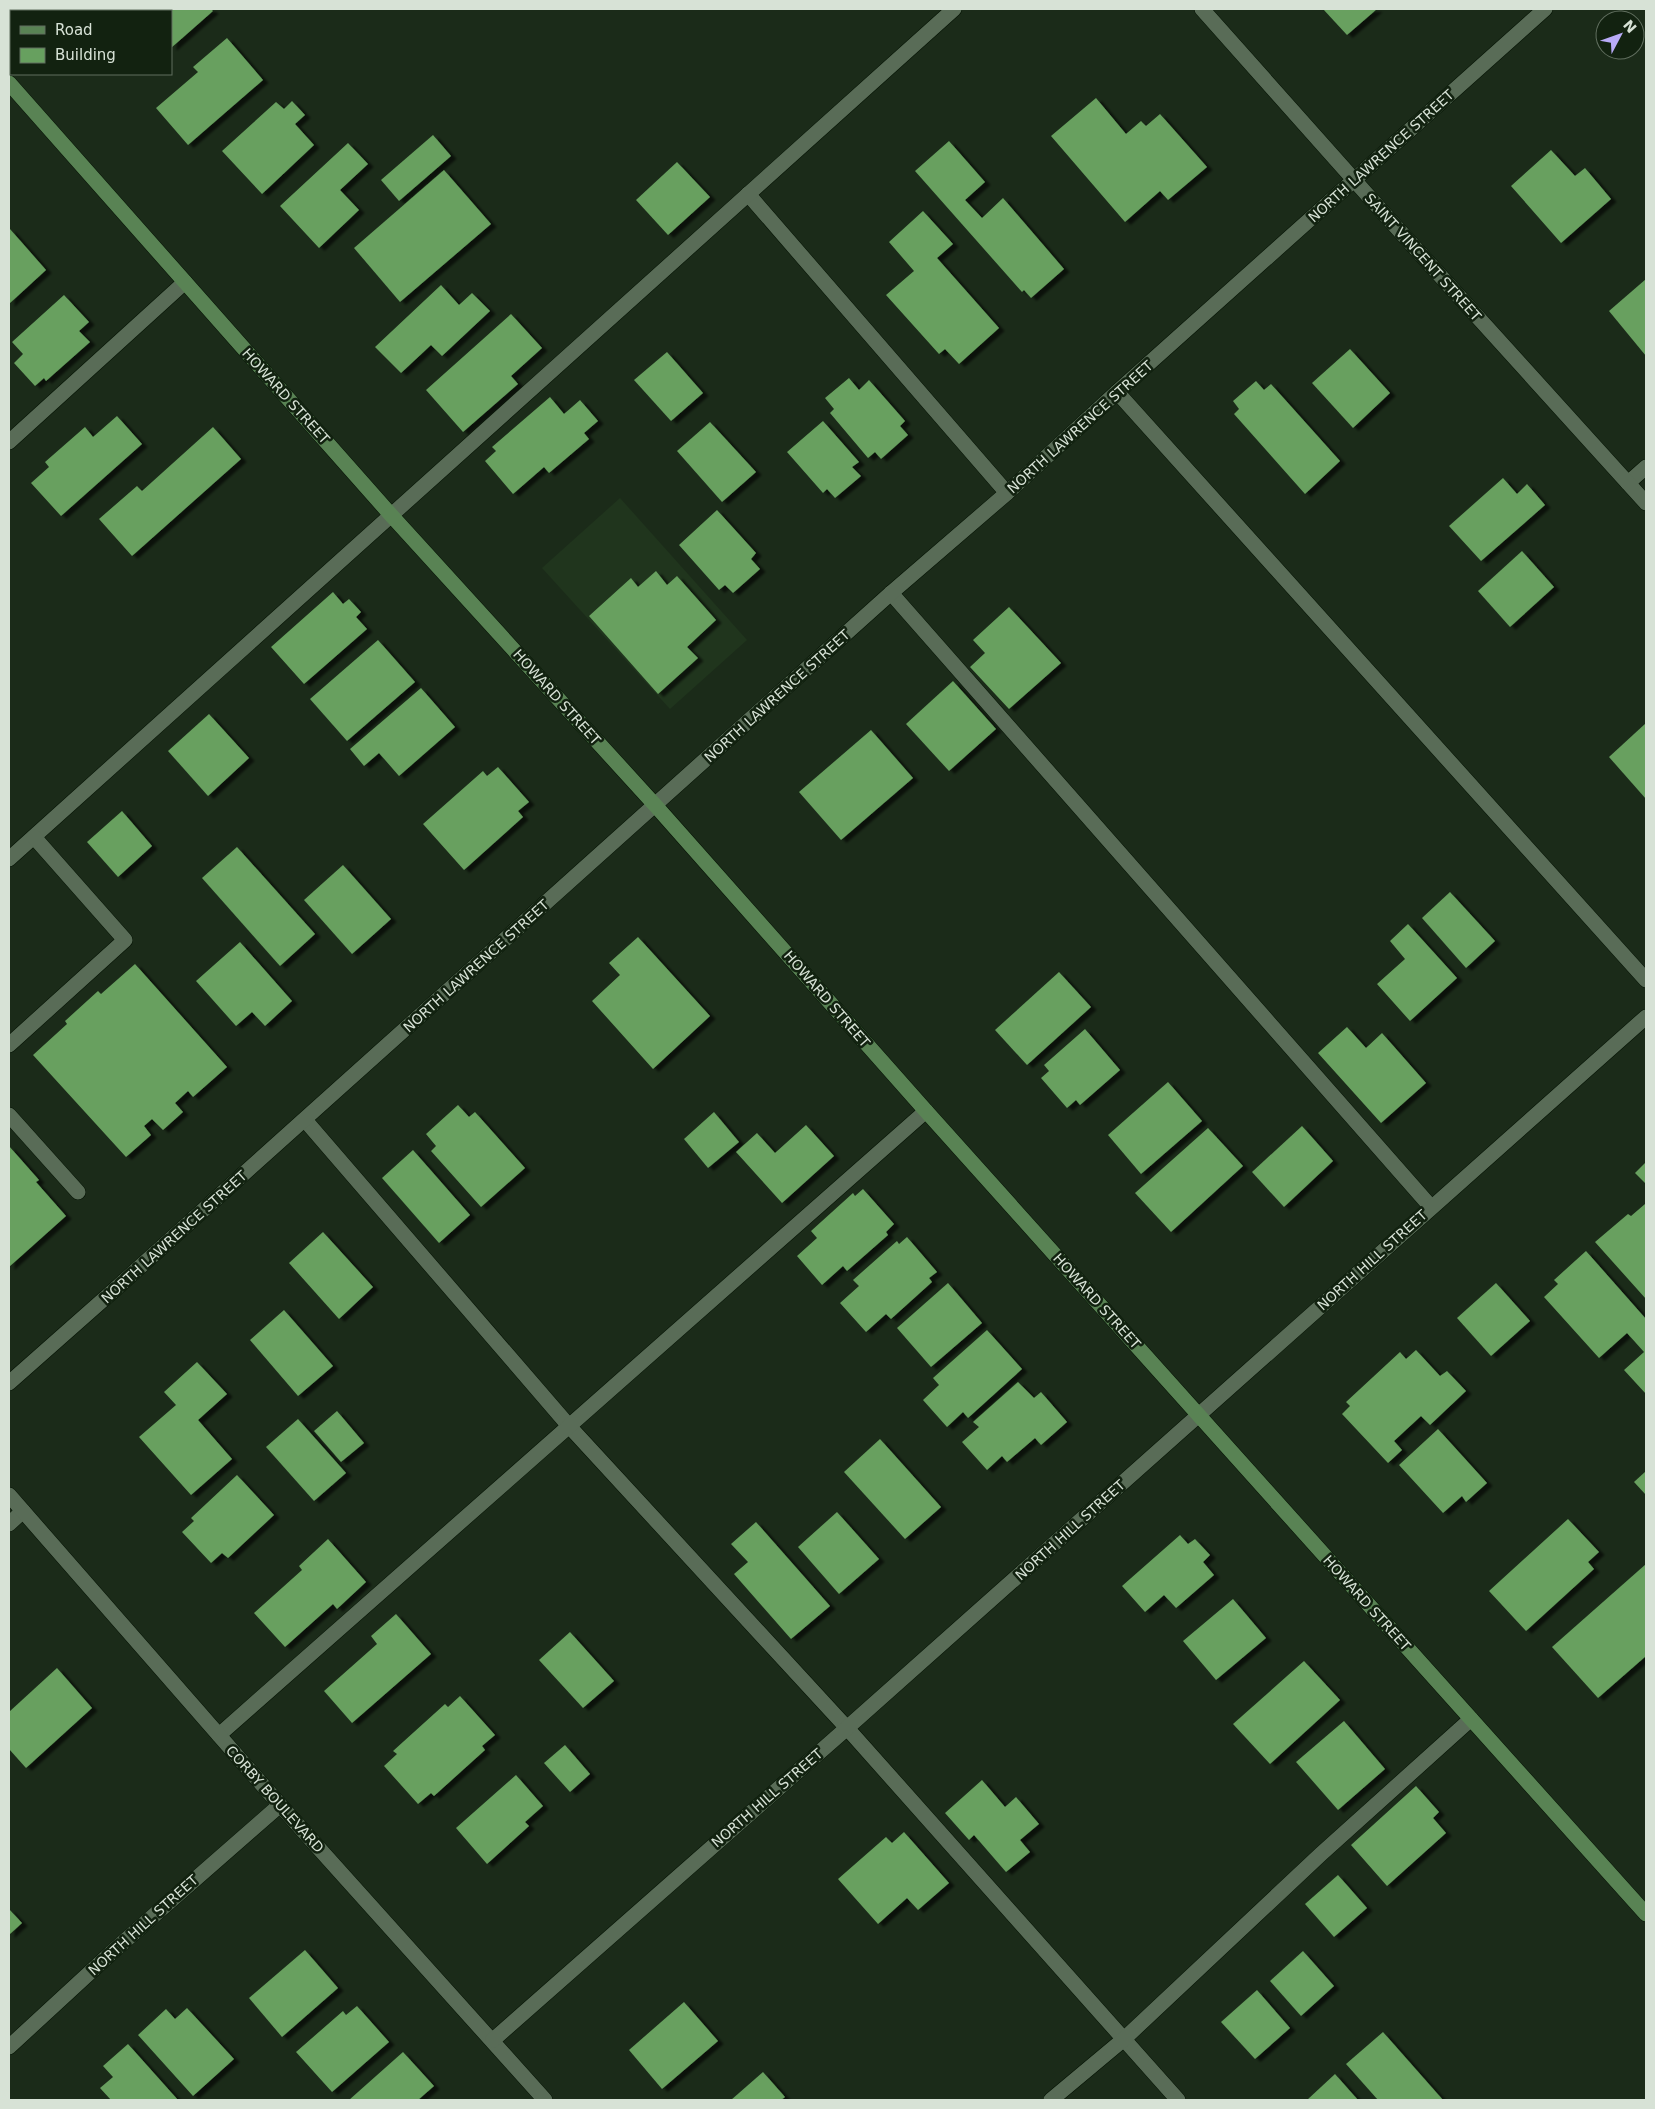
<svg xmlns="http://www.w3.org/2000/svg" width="1655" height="2109" font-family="'DejaVu Sans',sans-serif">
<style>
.built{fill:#20351d}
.building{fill:#67a05f;filter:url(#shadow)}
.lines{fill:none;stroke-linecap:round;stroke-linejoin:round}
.lane-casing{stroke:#051304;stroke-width:16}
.street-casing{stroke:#051304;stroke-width:16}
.secondary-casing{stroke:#051304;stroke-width:16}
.lane{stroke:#596c57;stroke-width:15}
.street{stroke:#596c57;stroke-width:15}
.secondary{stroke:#598354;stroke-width:15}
.labels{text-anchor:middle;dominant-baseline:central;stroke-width:5;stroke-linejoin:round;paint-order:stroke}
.street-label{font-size:14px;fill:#d7e2d6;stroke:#122210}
</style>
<defs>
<filter id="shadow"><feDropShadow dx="5.5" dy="3" stdDeviation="1" flood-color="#0009"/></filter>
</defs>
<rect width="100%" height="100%" fill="#1b2b19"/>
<path class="built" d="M620,498L747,640L670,709L542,568Z"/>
<g class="building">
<path d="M133,9H211L213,11L171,48V11H136Z"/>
<path d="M1323,9H1377L1347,35Z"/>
<path d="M227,38L263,80L188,145L156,108L198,72L193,67Z"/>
<path d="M1096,98L1126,134L1141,121L1146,126L1160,114L1207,167L1168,200L1160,191L1125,222L1051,136Z"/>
<path d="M292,101L305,115L295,124L314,145L262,194L222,151L276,102L284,109Z"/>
<path d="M433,135L451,156L399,201L381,180Z"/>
<path d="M949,141L985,182L965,200L982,218L1003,198L1064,269L1031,298L1024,290L1022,292L915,171Z"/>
<path d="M348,143L368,164L340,190L359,210L319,248L280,206Z"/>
<path d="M1551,150L1575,176L1585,168L1611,199L1561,243L1511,186Z"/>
<path d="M677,162L710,197L668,235L636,200Z"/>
<path d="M444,170L491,224L400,302L354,248Z"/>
<path d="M923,211L953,244L937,258L999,328L959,364L945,349L939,354L886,295L914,271L889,242Z"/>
<path d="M10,229L46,270L9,304V231Z"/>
<path d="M1646,279V356L1609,311Z"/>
<path d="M441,285L459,305L472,293L490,311L442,356L431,345L401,373L375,347Z"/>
<path d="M64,295L89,322L79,331L90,342L46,381L44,378L35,386L14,363L23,354L12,342Z"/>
<path d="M511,314L542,348L511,376L518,384L463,432L426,390Z"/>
<path d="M1350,349L1390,393L1353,428L1312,383Z"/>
<path d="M667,352L703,393L671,421L634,380Z"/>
<path d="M849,378L859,390L869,380L905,421L900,426L908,435L881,459L875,452L868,458L830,413L834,409L825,398Z"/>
<path d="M1256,381L1264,390L1271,384L1340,461L1305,494L1234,414L1239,409L1233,401Z"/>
<path d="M550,397L564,414L580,400L598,421L584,433L589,439L549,473L544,467L513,494L485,461L496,451L492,447Z"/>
<path d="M117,416L142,444L61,516L31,483L49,467L45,462L85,427L93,437Z"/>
<path d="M823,421L859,462L852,467L861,476L835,498L827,489L823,493L787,452Z"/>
<path d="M710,422L756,472L722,502L677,451Z"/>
<path d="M213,427L241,459L132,556L99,519L137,486L142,491Z"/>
<path d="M1503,478L1517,494L1527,484L1545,505L1481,561L1449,526Z"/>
<path d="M717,510L756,553L751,559L760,569L733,593L725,585L719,590L679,545Z"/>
<path d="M1522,551L1554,587L1510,627L1478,591Z"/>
<path d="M656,571L667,585L677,576L716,620L687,647L698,658L658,694L589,616L631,578L638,587Z"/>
<path d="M333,592L343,604L349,599L361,612L356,617L367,629L304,684L271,647Z"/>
<path d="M1009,607L1061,663L1009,709L970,667L985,653L973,640Z"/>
<path d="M378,640L415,682L347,741L310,699Z"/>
<path d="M953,681L996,729L949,771L906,724Z"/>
<path d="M421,688L455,727L399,776L379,753L364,766L350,749Z"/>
<path d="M209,714L249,758L208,796L168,751Z"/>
<path d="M1646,723V799L1609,757Z"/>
<path d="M871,730L913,778L841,840L799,792Z"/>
<path d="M498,767L529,802L518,811L523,817L464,870L423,824L483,771L487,776Z"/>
<path d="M122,811L152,846L118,877L87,842Z"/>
<path d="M237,847L315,934L280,966L202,878Z"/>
<path d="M343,865L391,919L352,954L304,900Z"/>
<path d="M1450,892L1495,941L1466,968L1422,918Z"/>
<path d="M1408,924L1457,978L1410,1021L1377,984L1405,959L1390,941Z"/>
<path d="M638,937L710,1016L653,1069L592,1001L620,975L609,963Z"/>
<path d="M240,942L292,1001L265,1026L252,1012L236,1026L196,981Z"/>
<path d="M135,964L227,1067L193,1097L188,1091L175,1103L183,1112L163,1130L152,1119L144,1126L151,1135L126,1157L33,1055L67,1024L65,1021L98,991L101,994Z"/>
<path d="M1059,972L1091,1007L1027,1065L995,1030Z"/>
<path d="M1347,1027L1366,1048L1382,1033L1426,1083L1381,1123L1318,1053Z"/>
<path d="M1085,1029L1120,1070L1080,1105L1076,1100L1067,1108L1041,1078L1049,1071L1044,1065Z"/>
<path d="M1168,1082L1202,1121L1141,1174L1108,1135Z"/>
<path d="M458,1105L469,1117L475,1112L525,1168L481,1207L431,1151L436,1146L426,1134Z"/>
<path d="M714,1112L739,1142L708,1168L684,1139Z"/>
<path d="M806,1125L834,1156L782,1203L736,1152L757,1133L775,1153Z"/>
<path d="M1302,1126L1333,1161L1284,1207L1252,1172Z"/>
<path d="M1208,1128L1243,1166L1171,1232L1135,1193Z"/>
<path d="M9,1146L39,1180L36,1182L66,1216L9,1267Z"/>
<path d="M413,1150L470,1215L439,1243L382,1178Z"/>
<path d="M1646,1162V1184L1635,1173Z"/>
<path d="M863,1189L894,1224L886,1232L888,1235L847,1271L843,1266L822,1285L797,1256L817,1238L811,1231L853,1193L855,1196Z"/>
<path d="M1645,1204L1646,1205V1299L1595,1242L1628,1214L1631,1216Z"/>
<path d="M323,1232L373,1287L339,1319L289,1263Z"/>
<path d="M907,1237L937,1272L929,1278L932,1282L891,1319L886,1314L866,1332L840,1303L859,1286L853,1280L897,1241L899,1244Z"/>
<path d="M1586,1251L1646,1319V1394L1624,1370L1644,1352L1627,1333L1599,1358L1544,1297L1558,1284L1554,1280Z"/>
<path d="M948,1283L982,1323L931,1367L897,1328Z"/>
<path d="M1496,1283L1530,1321L1491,1356L1457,1318Z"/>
<path d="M284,1310L333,1366L298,1396L250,1340Z"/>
<path d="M987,1330L1022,1369L968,1418L963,1412L947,1427L923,1400L939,1385L933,1378Z"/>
<path d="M1416,1350L1440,1376L1447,1371L1466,1391L1430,1425L1421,1416L1394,1441L1402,1450L1388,1463L1342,1414L1350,1406L1346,1402L1400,1352L1406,1359Z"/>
<path d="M197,1362L227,1394L198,1420L232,1459L191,1495L139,1437L176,1405L164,1392Z"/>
<path d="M1018,1382L1034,1398L1041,1392L1067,1422L1041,1445L1035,1438L1007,1462L1002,1456L987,1470L962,1442L979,1427L973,1422Z"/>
<path d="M337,1411L364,1443L341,1462L314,1431Z"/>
<path d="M298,1419L346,1473L314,1501L266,1447Z"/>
<path d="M1438,1429L1487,1483L1466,1502L1462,1496L1443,1513L1399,1465Z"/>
<path d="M880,1439L941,1507L905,1539L844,1472Z"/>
<path d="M1646,1471V1495L1634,1482Z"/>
<path d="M237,1475L274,1515L228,1558L222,1553L211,1563L182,1532L194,1521L191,1518Z"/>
<path d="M837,1512L879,1559L839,1594L798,1547Z"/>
<path d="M1568,1519L1599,1552L1588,1562L1594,1569L1526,1631L1489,1591Z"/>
<path d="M756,1522L830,1606L791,1639L734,1574L748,1562L731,1544Z"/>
<path d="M1180,1535L1188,1544L1195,1539L1210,1555L1203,1562L1214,1575L1176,1608L1164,1595L1145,1612L1122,1586Z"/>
<path d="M328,1539L366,1582L337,1609L333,1604L285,1647L254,1613L302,1570L299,1566Z"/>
<path d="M1646,1564V1656L1598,1698L1552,1647Z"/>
<path d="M1233,1599L1266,1638L1216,1680L1183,1641Z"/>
<path d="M396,1614L431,1654L352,1723L324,1691L377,1644L371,1636Z"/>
<path d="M570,1632L614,1681L583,1708L539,1660Z"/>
<path d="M1304,1661L1340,1700L1270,1764L1233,1724Z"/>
<path d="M57,1668L92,1708L26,1768L9,1749V1712Z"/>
<path d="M460,1696L495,1735L482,1746L485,1750L434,1796L431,1793L418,1804L384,1766L397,1754L393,1751L445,1704L448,1707Z"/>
<path d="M1344,1721L1385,1769L1338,1810L1296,1762Z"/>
<path d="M565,1745L590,1774L570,1792L544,1763Z"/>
<path d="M516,1775L543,1806L525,1822L529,1826L487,1864L456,1828Z"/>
<path d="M982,1780L1005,1807L1016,1797L1039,1824L1020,1840L1030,1852L1006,1872L974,1835L969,1840L945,1813Z"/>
<path d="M1416,1786L1439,1812L1433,1818L1446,1833L1387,1886L1351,1845Z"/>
<path d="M904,1832L949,1883L918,1910L907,1898L878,1924L838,1879L886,1837L892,1843Z"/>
<path d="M1338,1875L1367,1908L1334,1937L1305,1904Z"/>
<path d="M9,1909L22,1923L9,1935Z"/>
<path d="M305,1950L338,1988L282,2037L249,1998Z"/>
<path d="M1303,1951L1334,1986L1301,2016L1270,1981Z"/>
<path d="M1257,1990L1290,2028L1255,2059L1221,2022Z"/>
<path d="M684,2002L718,2041L662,2089L629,2050Z"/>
<path d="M357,2006L389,2042L332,2092L296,2052L343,2011L346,2015Z"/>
<path d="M187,2008L234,2059L193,2096L138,2035L166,2009L175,2019Z"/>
<path d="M1383,2032L1443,2100H1378L1346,2064Z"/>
<path d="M128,2044L178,2100H111L100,2088L113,2077L103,2066Z"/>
<path d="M403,2052L434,2086L418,2100H349Z"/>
<path d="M763,2072L785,2097L781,2100H731Z"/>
<path d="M1335,2074L1358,2100H1307Z"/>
</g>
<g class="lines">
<defs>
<g id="lane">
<path d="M748,194L1007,493"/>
<path d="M1117,392L1646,980"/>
<path d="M9,442L185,282"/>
<path d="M1628,483L1646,467"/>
<path d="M891,593L1431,1207"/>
<path d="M9,859L954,9"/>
<path d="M9,1045L125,940L34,837"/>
<path d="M9,1115L78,1192"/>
<path d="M305,1120L569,1426L847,1728L1178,2100"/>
<path d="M9,1524L23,1511"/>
<path d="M219,1735L926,1111"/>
<path d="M1051,2100L1124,2039L1321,1854L1471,1719"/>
</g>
<g id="street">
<path d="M1202,9L1388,218L1646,503"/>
<path d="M9,1383L113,1291L891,593L1007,493L1117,392L1545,9"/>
<path d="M9,1495L280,1805L545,2100"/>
<path d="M493,2040L847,1728L1646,1017"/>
<path d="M9,2047L111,1953L280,1805"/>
</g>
<path id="secondary" d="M9,83L391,515L655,805L926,1111L1646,1914"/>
</defs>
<use href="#lane" class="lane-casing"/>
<use href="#street" class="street-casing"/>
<use href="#secondary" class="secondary-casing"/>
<use href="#lane" class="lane"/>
<use href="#street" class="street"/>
<use href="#secondary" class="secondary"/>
</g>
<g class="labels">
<g class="street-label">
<text transform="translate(1381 156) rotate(-42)">NORTH LAWRENCE STREET</text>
<text transform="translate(1423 257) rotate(48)">SAINT VINCENT STREET</text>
<text transform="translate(286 396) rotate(48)">HOWARD STREET</text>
<text transform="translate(1080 427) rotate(-42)">NORTH LAWRENCE STREET</text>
<text transform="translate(777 696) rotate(-42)">NORTH LAWRENCE STREET</text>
<text transform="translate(557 697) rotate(48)">HOWARD STREET</text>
<text transform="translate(476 966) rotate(-42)">NORTH LAWRENCE STREET</text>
<text transform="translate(827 999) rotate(49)">HOWARD STREET</text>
<text transform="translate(174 1237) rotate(-42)">NORTH LAWRENCE STREET</text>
<text transform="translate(1372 1260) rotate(-42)">NORTH HILL STREET</text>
<text transform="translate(1097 1301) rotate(48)">HOWARD STREET</text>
<text transform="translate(1070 1530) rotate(-42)">NORTH HILL STREET</text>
<text transform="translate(1367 1603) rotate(48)">HOWARD STREET</text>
<text transform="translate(767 1798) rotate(-41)">NORTH HILL STREET</text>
<text transform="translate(275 1799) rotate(48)">CORBY BOULEVARD</text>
<text transform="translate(143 1925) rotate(-42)">NORTH HILL STREET</text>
</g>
</g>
<rect width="1655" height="2109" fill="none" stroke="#d7e2d6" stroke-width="20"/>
<rect x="10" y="10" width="162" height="65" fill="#122210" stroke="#616f5f"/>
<rect x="20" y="26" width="25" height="8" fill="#598354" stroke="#616f5f"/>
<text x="55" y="35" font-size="15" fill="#d7e2d6">Road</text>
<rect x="20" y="48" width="25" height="15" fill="#67a05f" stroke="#616f5f"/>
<text x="55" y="60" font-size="15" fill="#d7e2d6">Building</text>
<g transform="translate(1620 35) rotate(49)"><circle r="24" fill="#122210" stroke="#616f5f"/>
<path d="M0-4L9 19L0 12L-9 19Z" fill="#b8abf7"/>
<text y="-8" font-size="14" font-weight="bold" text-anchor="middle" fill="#d7e2d6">N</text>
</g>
</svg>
